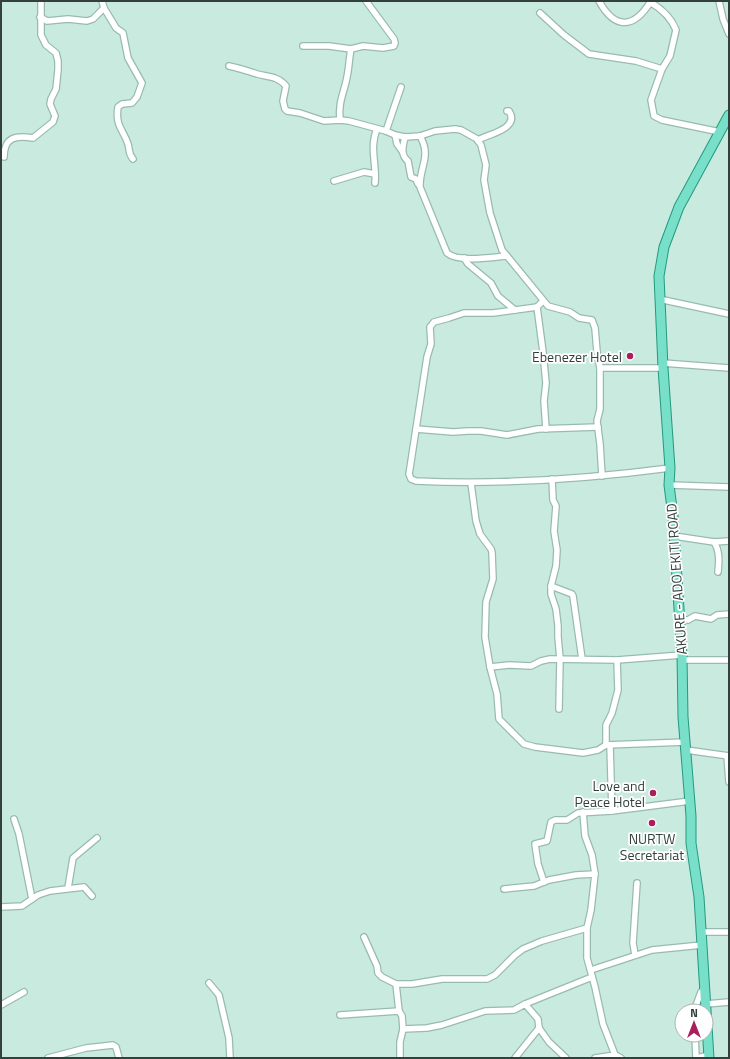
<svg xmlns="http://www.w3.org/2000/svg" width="730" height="1059" font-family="'Titillium Web',sans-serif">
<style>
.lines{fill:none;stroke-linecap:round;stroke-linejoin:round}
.minor-casing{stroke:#99bbaf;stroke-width:8}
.primary-casing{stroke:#259980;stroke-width:11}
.minor{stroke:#fff;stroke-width:5.5}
.primary{stroke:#78dfc8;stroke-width:9}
.poi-dot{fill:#ab1e5d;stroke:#fff;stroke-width:1.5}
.labels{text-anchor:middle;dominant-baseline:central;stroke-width:3.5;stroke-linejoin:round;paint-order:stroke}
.poi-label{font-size:14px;fill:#33403c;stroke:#fff;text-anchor:end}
.street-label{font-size:14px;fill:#33403c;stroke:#fff}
</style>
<rect width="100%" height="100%" fill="#c9ebdf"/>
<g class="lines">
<defs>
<g id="minor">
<path d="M102,1L104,8L116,28L123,33L128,58L142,83L137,97L132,103L122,104L118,107C115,126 123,129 128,144C130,151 128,153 133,159"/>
<path d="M599,1C615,30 634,29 651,1"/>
<path d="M719,1L723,19L729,34"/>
<path d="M650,2C662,9 671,17 676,30L670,56L662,69L651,100L654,116L662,120L720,132"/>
<path d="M540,13L564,35L589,54L636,61L662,69"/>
<path d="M40,17L47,21L68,19L87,21L93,19L104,8"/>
<path d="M303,46H329L351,49L363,46L383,48L394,46L395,43L394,39L366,1"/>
<path d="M229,66C239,68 248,71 257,74C268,77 278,76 286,86L283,101L285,109L287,111L300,113L324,121L340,120L349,121L386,131L395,135L405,137L420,136L435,131L455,129L461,130L477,139L481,145L486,165L484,180L490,213L502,250L507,256L548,306L570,312L579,318L592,320L595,328L597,352L600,368H663"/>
<path d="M340,120C338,102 344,93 347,77C349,68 349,59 351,49"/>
<path d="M386,131L401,87"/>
<path d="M395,135L397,144L402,151"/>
<path d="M420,136C432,157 419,167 420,187L447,253C459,263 492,257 507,256"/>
<path d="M405,137C403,146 400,155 408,161L411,177L416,179L418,184"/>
<path d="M478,141L480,139C490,134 520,128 509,111H507"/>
<path d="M4,157C4,137 16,135 33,138L53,122L55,116L50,104L51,99L56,89L58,70V61L56,53L46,45L41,35V1"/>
<path d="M334,181L364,172L375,174"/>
<path d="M375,183C377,165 369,147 377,129"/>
<path d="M464,258L468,264L491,283L498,296L515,310"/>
<path d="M659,299L729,314"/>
<path d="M543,301L537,307L493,313H464L449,318L434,322L430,327L431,344L427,357L410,468L409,474L411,479L416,481C501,485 586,479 670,468"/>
<path d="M537,307L543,352L546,383L544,401L546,429"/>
<path d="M663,363L729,368"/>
<path d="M600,368V409L597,421L600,444L602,476"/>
<path d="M416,429L453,432L468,431H481L507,435L538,429L598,427"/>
<path d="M552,479L553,500L556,506L554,531L557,550L556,566L551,586V594L556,609L558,626V637L560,659L559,709"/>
<path d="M471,483L476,521L480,534L491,549L492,552L493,579L486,602L485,637L490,667L497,694L499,719L524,744L535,747L583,753L598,750L606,745L686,742"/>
<path d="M669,485L729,487"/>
<path d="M674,536L714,542L729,541"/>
<path d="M714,542C720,551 719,562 718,572"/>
<path d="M551,586L572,594L573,596L582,659"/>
<path d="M679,620H688L695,616L711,619L717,615L729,614"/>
<path d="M682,660H729"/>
<path d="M490,667L509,665L531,666L541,661L550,659L617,660L682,655"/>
<path d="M606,745V725L612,713L618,690L617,660"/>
<path d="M610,745L612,811L690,801"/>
<path d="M686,750L729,756"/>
<path d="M727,756L729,782"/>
<path d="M583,812L585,836L592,855L595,874L591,910L587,928"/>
<path d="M14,819L19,834L32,899"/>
<path d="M544,882L538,864L535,844L547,841L551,822L555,820H567L578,813L612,811"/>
<path d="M68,888L73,858L97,838"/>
<path d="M504,889L534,886L549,880L576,875L595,874"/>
<path d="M1,907L22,906L38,895L50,891L84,887L92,896"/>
<path d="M701,932H729"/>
<path d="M364,937L377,966L378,973L382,977L396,984H412L442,979H487L495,975L515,955L523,949L542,941L587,928V958L595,987L603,1024L615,1055"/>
<path d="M635,955L633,943L637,883"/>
<path d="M591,970L652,950L702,945"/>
<path d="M209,983L219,995L229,1038L230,1058"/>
<path d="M396,984L399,1011L402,1016L403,1029L400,1042V1058"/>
<path d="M525,1004L592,977"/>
<path d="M706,1004L729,1002"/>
<path d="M1,1005L24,992"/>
<path d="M694,1011L701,992L704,989"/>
<path d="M340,1015L399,1011"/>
<path d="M403,1029L427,1028L442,1025L485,1011L514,1010L525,1004L538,1019L539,1028L549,1042L566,1058"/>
<path d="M695,1035L696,1058"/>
<path d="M48,1058L86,1048L113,1045L116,1047L119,1058"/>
<path d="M515,1058L539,1028"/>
<path d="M595,1058L615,1055L621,1058"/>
<path d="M697,1058L709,1055"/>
</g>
<path id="primary" d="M709,1058L699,897L691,843V816L683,717L682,655L673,516L669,485L670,468L663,368L659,276L664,247L679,207L729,115"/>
</defs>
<use href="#minor" class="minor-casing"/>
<use href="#primary" class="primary-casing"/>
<use href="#minor" class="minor"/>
<use href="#primary" class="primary"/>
</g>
<g class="poi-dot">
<circle cx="630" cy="356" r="4"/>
<circle cx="653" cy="793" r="4"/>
<circle cx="652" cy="823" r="4"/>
</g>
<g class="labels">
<g class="poi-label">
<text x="622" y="356">Ebenezer Hotel</text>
<text x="645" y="785">Love and<tspan x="645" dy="16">Peace Hotel</tspan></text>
<text x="652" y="838" text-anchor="middle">NURTW<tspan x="652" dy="16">Secretariat</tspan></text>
</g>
<g class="street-label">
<text transform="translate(676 579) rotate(-94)">AKURE - ADO EKITI ROAD</text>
</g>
</g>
<rect width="730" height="1059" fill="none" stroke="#33403c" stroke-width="4"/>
<g transform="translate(694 1023)"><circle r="19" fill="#ffffff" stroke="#adb3b1"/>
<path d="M0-3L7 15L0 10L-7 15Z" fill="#ab1e5d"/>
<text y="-6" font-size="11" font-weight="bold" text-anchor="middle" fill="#33403c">N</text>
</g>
</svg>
